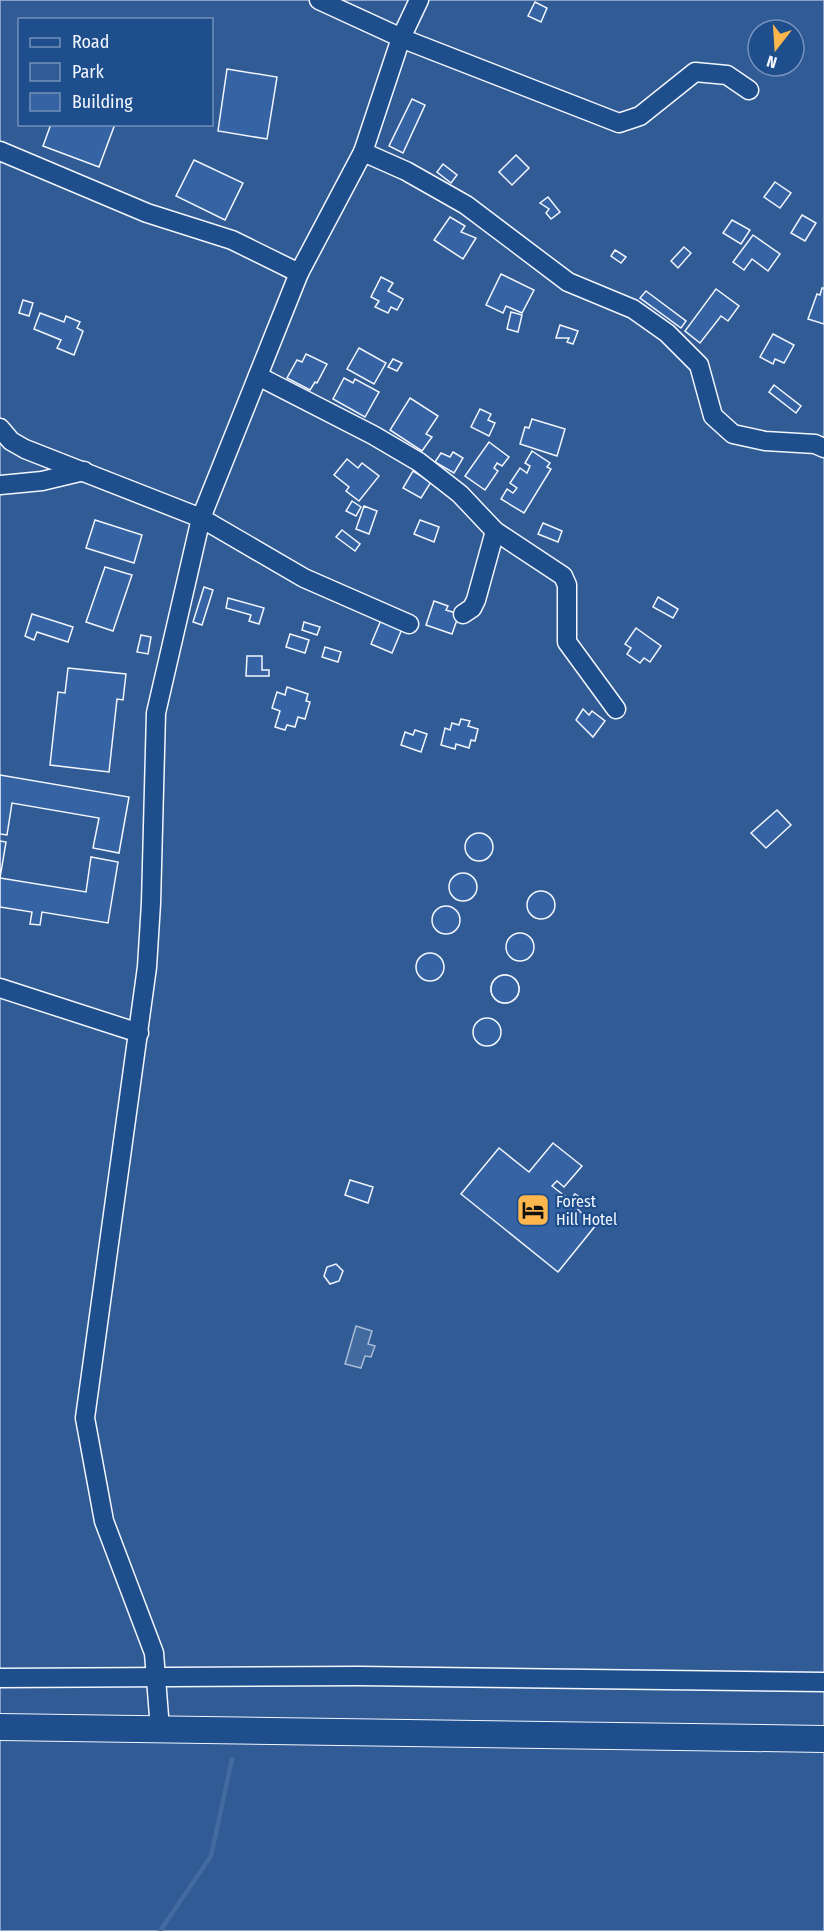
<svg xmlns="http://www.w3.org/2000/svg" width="824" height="1931" font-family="'Fira Sans Condensed',sans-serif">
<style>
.green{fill:#305b95;stroke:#a8bbd7;stroke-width:1.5;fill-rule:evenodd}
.water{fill:#446ba0;stroke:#a8bbd7;stroke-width:1.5}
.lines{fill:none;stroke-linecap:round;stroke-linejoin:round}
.stream{stroke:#446ba0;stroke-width:4.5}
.building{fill:#3563a3;stroke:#f2f6ff;stroke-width:1.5}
.minor-casing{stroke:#f2f6ff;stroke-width:21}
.highway-casing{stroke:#f2f6ff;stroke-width:28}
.minor{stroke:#1f4e8c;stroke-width:18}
.highway{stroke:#1f4e8c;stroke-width:26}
.labels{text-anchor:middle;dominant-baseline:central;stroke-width:4.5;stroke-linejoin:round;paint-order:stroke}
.poi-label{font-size:16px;fill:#f2f6ff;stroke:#1f4e8c;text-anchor:start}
</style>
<rect width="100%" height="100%" fill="#1f4e8c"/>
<path class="green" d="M0,0H824V1931H0ZM20,20H212V124H20ZM758,30H794V66H758Z"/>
<path class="water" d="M356,1326L372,1331L368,1344L375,1346L371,1357L365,1356L361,1368L345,1364Z"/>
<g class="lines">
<path class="stream" d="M160,1931L211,1856L232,1759"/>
</g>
<g class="building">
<path d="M535,2L547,8L541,22L528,16Z"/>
<path d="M227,69L277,77L267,139L218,131Z"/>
<path d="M412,99L425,105L403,153L389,146Z"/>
<path d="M51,124H115L99,167L43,146Z"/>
<path d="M516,155L529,168L512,185L499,172Z"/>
<path d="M194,160L243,183L225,220L176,196Z"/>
<path d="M443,164L457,175L451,183L437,172Z"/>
<path d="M775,182L791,193L780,208L764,197Z"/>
<path d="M548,197L560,212L551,219L546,213L549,209L540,203Z"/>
<path d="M802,215L816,223L805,241L791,233Z"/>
<path d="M450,217L465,226L461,232L476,238L463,259L434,240Z"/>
<path d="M732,220L750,230L741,244L723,233Z"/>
<path d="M753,235L780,254L768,271L752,259L744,270L733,262Z"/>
<path d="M684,247L691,253L678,268L671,261Z"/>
<path d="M615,250L626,257L621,263L611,256Z"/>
<path d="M501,274L534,290L522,313L506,306L503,313L486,305Z"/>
<path d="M381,277L393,283L388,291L403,299L397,310L391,307L388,313L375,307L379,301L371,297Z"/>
<path d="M822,288H824V324L808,319L817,294L820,295Z"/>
<path d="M716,289L739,306L728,321L721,316L700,343L685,331Z"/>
<path d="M646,291L686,321L681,328L640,298Z"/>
<path d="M23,300L33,303L29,316L19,313Z"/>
<path d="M511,312L522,315L518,332L507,329Z"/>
<path d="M40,313L64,322L66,316L80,322L77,328L83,331L74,355L57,348L61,340L34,329Z"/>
<path d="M560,325L578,331L573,344L567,342L569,338H556Z"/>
<path d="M773,334L794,345L784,363L775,359L773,364L760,357Z"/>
<path d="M359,348L386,363L374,384L347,369Z"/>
<path d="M306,354L327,364L317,383L315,382L310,390L287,378L297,360L302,362Z"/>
<path d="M393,359L402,363L397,371L388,367Z"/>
<path d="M344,378L353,383L355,379L379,392L365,417L333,399Z"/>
<path d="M774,385L801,406L796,413L769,392Z"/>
<path d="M410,398L438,416L426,434L432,437L422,451L390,430Z"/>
<path d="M480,409L491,414L488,420L495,423L489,436L471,427Z"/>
<path d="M532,419L565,429L557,456L520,444L525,427L529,428Z"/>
<path d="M489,442L509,457L502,466L497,463L494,468L498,471L485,490L465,476Z"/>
<path d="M532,451L550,463L547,467L551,469L524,513L501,499L507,489L513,493L517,488L510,483L520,468L527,473L530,466L525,463Z"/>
<path d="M453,452L463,458L454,473L435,462L441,453L450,457Z"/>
<path d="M347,459L358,468L362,463L379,476L359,501L346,491L349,487L334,475Z"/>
<path d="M413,471L431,482L421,498L403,488Z"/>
<path d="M352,501L361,507L356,516L346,511Z"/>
<path d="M364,506L377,511L369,534L356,529Z"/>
<path d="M95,520L142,535L134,563L86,548Z"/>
<path d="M420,520L439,527L434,542L414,534Z"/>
<path d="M543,523L562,531L558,542L538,534Z"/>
<path d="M342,530L360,544L355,551L336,537Z"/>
<path d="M105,567L132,575L113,631L86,622Z"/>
<path d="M204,587L213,590L202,625L193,622Z"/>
<path d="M658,597L678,609L673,618L653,607Z"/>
<path d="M228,598L264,608L259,624L249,621L251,615L226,608Z"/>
<path d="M434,601L448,606L446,610L459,614L452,634L426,625Z"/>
<path d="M32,614L73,627L68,642L37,632L34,640L25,636Z"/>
<path d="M381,620L402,629L392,653L371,644Z"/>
<path d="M304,622L320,627L317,635L302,630Z"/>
<path d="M636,628L661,646L650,662L644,658L640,663L627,654L631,648L625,644Z"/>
<path d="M290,634L309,640L305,653L286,647Z"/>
<path d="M141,635L151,637L148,654L137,652Z"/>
<path d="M325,647L341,652L338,662L322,657Z"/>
<path d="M247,656H262V670H269V676H246Z"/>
<path d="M68,668L126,674L123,700L117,699L109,772L50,765L58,692L65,693Z"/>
<path d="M287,687L308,694L306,701L310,702L305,719L298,717L295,727L287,725L285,730L275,727L280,711L272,708L277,692L285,695Z"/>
<path d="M583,709L589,715L592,711L605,721L593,737L576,720Z"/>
<path d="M461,719L470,721L468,726L478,729L475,741L471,740L469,748L456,744L455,749L441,745L445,728L450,730L452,723L459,725Z"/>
<path d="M415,730L427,734L421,752L401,745L405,732L413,735Z"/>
<path d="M0,775L129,797L119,853L93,848L99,818L12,803L7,835L0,834Z"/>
<path d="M777,810L791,825L766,848L751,833Z"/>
<circle cx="479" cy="847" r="14"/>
<path d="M0,841L6,842L0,878L86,892L91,857L118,862L108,923L42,912L40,925L30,924L32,912L0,907Z"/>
<circle cx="463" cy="887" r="14"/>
<circle cx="541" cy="905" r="14"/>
<circle cx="446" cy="920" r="14"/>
<circle cx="520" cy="947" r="14"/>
<circle cx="430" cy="967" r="14"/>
<circle cx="505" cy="989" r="14"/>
<circle cx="505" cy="989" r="14"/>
<circle cx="487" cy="1032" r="14"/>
<path d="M553,1143L582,1166L564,1187L557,1181L552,1186L570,1200L575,1194L585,1201L578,1210L596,1225L558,1272L461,1194L499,1148L529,1172Z"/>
<path d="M350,1180L373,1187L368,1203L345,1195Z"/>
<path d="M336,1264L343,1271L339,1281L330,1284L324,1276L327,1267Z"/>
</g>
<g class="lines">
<defs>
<g id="minor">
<path d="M319,0L406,40L619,123L640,116L695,72L727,75L749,90"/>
<path d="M0,151L147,213L232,240L299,273"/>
<path d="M363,152L406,171L466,205L568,282L633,309L667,333L699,365L713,416L733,434L765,441L815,444L824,448"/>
<path d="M258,376L373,435L419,462L460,494L495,531L563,576L567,585V642L616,709"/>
<path d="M0,428L11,441L25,449L201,518L304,578L409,624"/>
<path d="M0,485L42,481L84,471"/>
<path d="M463,614L472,608L476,600L495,531"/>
<path d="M0,988L139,1033"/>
<path d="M0,1678L359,1676L824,1682"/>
<path d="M160,1729L154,1653L104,1521L85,1418L147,967L151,903L156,713L201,518L299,273L363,152L401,38L419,0"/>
</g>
<path id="highway" d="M0,1727L824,1739"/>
</defs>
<use href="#minor" class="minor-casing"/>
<use href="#highway" class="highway-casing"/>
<use href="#minor" class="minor"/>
<use href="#highway" class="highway"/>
</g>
<defs>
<symbol id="hotel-square" viewBox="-11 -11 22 22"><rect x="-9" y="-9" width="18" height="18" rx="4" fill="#ffb74d" stroke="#1f4e8c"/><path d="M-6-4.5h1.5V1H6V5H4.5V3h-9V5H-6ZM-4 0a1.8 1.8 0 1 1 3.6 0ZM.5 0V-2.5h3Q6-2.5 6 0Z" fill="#111"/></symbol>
</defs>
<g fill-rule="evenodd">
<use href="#hotel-square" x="514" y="1191" width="38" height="38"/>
</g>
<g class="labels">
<g class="poi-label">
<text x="556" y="1201">Forest<tspan x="556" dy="18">Hill Hotel</tspan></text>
</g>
</g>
<rect x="18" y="18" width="195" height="108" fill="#1f4e8c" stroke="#7391ba" stroke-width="1.5"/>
<rect x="30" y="38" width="30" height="9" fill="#1f4e8c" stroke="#7391ba" stroke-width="1.5"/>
<text x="72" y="48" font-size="18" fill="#f2f6ff">Road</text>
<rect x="30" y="63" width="30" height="18" fill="#305b95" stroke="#7391ba" stroke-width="1.5"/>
<text x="72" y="78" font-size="18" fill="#f2f6ff">Park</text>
<rect x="30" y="93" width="30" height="18" fill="#3563a3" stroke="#7391ba" stroke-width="1.5"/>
<text x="72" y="108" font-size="18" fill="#f2f6ff">Building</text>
<g transform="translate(776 48) rotate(197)"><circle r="28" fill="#1f4e8c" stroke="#7391ba" stroke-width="1.5"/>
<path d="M0-4.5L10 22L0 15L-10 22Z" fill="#ffb74d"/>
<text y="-9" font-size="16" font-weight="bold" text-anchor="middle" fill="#f2f6ff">N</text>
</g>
</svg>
